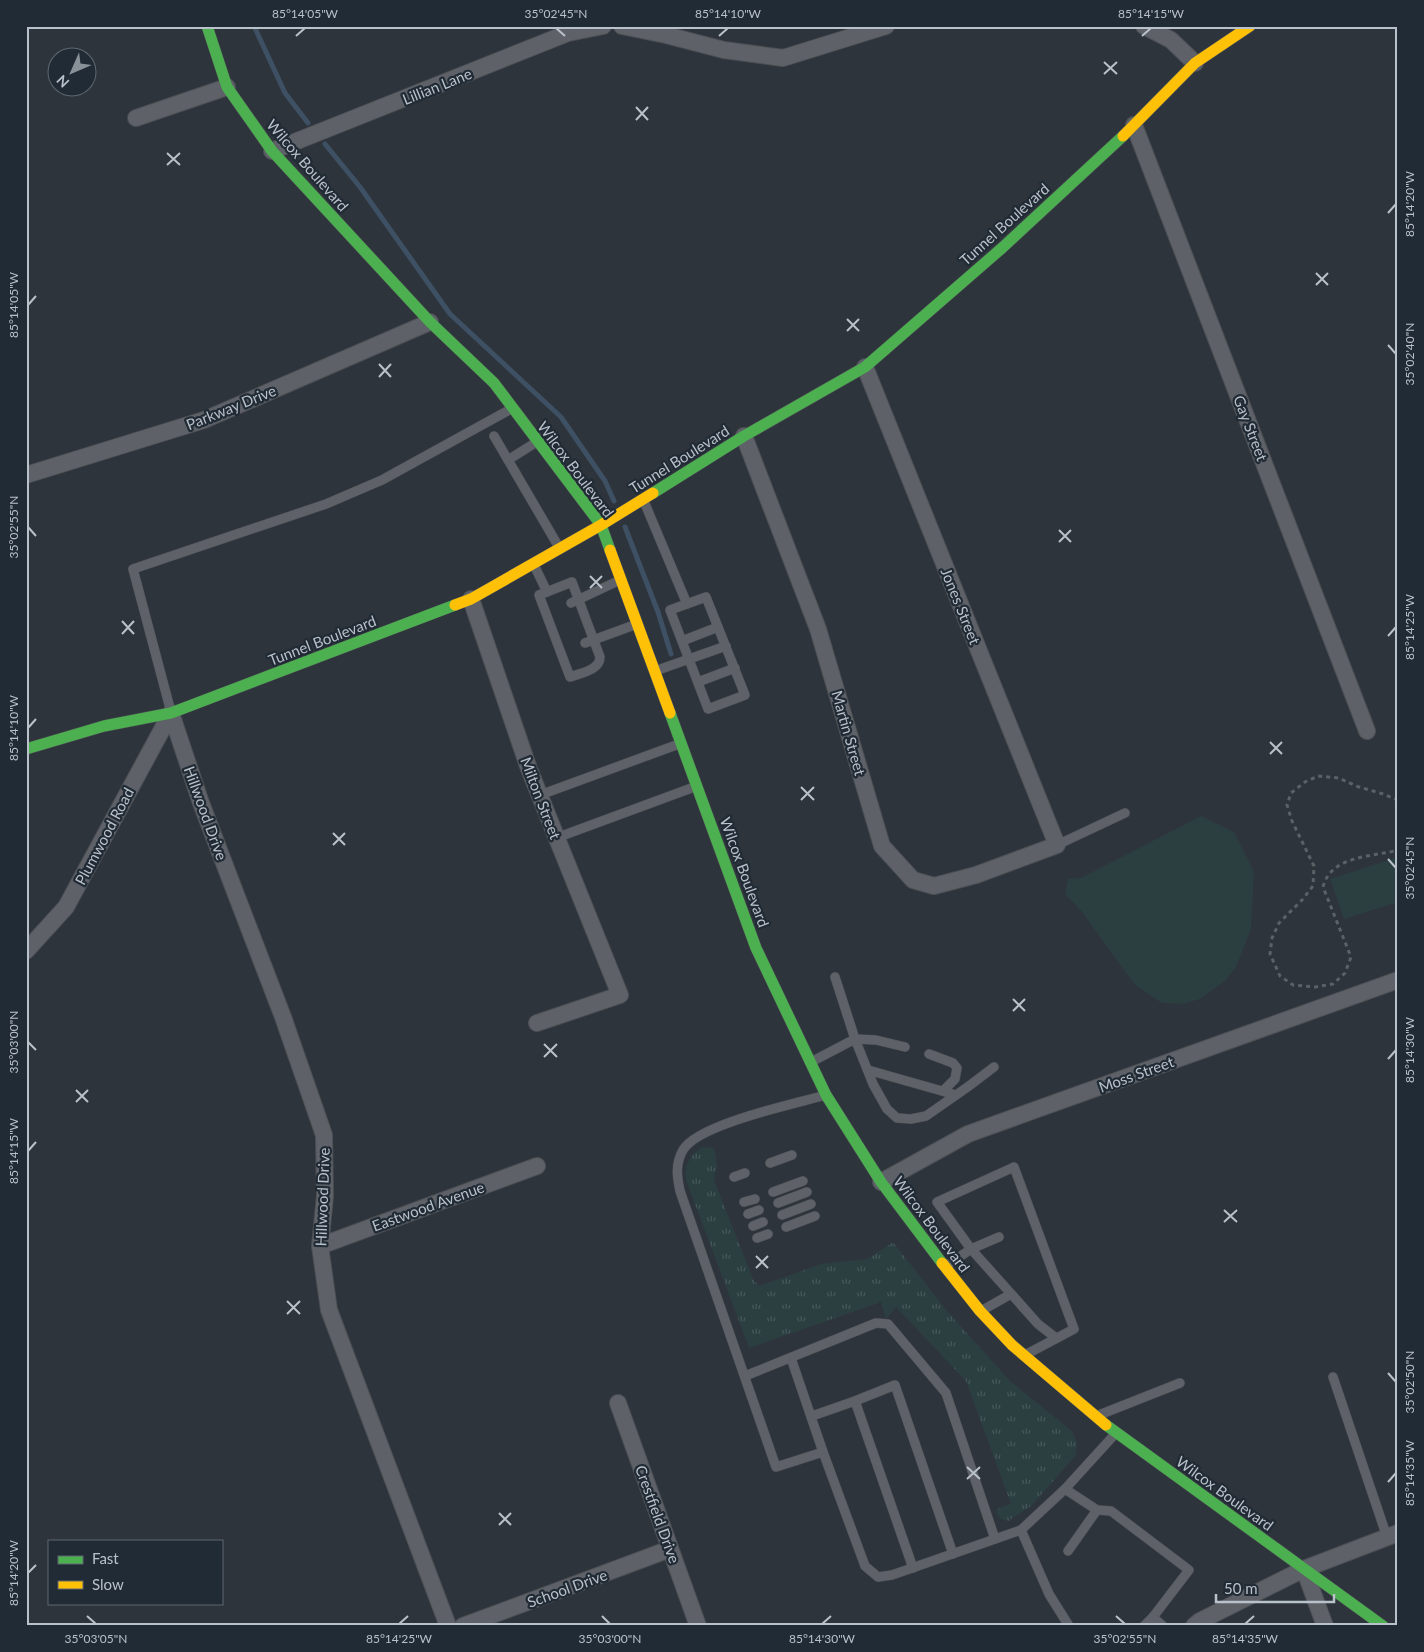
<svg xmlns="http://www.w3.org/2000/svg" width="1424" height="1652" font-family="Lato,sans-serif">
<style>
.grass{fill:url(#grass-tufts)}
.garden{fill:#2b3e40}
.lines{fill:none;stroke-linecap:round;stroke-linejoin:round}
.stream{stroke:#3e5063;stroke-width:5}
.lane-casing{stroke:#4c5055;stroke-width:10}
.street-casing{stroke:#4c5055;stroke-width:18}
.fast-casing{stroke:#4c5055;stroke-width:12}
.slow-casing{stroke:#4c5055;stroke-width:12}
.path{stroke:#5b6165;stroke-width:3;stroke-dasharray:4 4;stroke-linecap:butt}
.lane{stroke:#5e6268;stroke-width:9}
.street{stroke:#5e6268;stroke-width:16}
.fast{stroke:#4caf50;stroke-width:11}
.slow{stroke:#ffc107;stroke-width:11}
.ticks{fill:none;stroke:#b9c1ca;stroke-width:2}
.labels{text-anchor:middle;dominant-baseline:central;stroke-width:4.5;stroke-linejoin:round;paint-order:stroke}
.street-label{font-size:15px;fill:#b9c1ca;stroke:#212b35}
.neatline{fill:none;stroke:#b9c1ca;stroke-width:2}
.ticks-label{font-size:12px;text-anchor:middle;fill:#b9c1ca}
</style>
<defs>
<pattern id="grass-tufts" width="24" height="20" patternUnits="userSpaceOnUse" patternTransform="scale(1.25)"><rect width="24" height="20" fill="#2b3e40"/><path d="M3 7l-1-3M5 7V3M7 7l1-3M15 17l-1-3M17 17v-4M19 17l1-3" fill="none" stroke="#48585a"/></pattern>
</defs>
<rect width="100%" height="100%" fill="#2e343b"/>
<path class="grass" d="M702,1147L714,1148L717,1165L714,1180L753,1279L759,1286L821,1264L868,1259L893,1242L947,1311L1011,1382L1072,1431L1077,1443L1076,1455L1032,1505L1008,1521L1001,1519L997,1514V1509L1011,1504L966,1381L896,1307L886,1319L881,1302L749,1348L686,1180C684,1166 690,1155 702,1147Z"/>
<g class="garden">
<path d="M1201,816L1234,832L1254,872L1251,929L1236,967L1225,981L1200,999L1183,1004L1162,1003L1135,985L1082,912L1065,894L1068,879L1081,878Z"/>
<path d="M1398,857V902L1344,919L1330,879Z"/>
</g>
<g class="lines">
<g class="stream">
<path d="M254,26L285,93L308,123"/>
<path d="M325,144L360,187L450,314L561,417L605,481L614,501"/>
<path d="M625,527L658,612L671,654"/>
</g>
<defs>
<g id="lane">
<path d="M494,436L560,549"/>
<path d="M508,460L535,443"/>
<path d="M643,499L687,604"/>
<path d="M534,565L547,592"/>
<path d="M572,582L600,657C600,670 581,673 570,677L539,595Z"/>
<path d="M706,597L745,695L708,709L670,610Z"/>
<path d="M571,603L620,580"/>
<path d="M682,641L718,627"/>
<path d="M585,643L637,624"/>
<path d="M655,671L726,646"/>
<path d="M698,682L735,668"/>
<path d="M171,712L133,569L326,504L382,480L511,409"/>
<path d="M540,795L679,744"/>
<path d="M556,838L697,786"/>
<path d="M1057,845L1125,813"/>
<path d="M835,977L855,1039L876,1040L905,1047"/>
<path d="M929,1054L953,1063L957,1068L955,1079L943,1091"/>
<path d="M811,1062L855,1039L873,1084L887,1109L897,1118L911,1119L926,1116L969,1086L994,1067"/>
<path d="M868,1070L956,1095"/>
<path d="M826,1095C794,1104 698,1124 683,1150C675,1164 677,1177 680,1191L776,1467L823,1452L865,1566L878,1577L892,1575L1021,1530L1065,1489L1116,1433"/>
<path d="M770,1163L792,1155"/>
<path d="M734,1177L745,1173"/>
<path d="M773,1192L803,1181"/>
<path d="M744,1202L755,1199"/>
<path d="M778,1203L807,1192"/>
<path d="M748,1214L759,1210"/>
<path d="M782,1215L811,1204"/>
<path d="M753,1226L763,1222"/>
<path d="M786,1227L815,1216"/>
<path d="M757,1238L768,1234"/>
<path d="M945,1267L971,1249L999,1237"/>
<path d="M981,1311L1011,1294"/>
<path d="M1025,1355L1074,1329L1014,1167L937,1202L971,1249L1038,1324L1056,1338"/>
<path d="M791,1358L823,1452"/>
<path d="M745,1376L876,1323L888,1324L946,1393L995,1539"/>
<path d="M1333,1377L1387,1537"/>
<path d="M855,1401L895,1385L953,1554"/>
<path d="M1099,1415L1180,1383"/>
<path d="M812,1416L855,1401L913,1568"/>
<path d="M1065,1489L1097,1510L1068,1551"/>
<path d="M1097,1510L1111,1511L1189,1570L1153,1617L1163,1626"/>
<path d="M1021,1530L1049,1594L1069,1626"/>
<path d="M1144,1626L1153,1617"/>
</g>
<g id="street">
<path d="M622,26L666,35L724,50L783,58L886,26"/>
<path d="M1144,26L1171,40L1195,63"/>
<path d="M136,118L227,87"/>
<path d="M1134,125L1367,731"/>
<path d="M272,151L568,33L603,26"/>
<path d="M744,436L818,629L882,846L913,880L934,886L976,875L1057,845L865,367"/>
<path d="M26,475L204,420L430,322"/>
<path d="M471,599L529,769L620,995L537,1023"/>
<path d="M171,713L201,803L283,1017L324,1135L325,1196L320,1246L329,1310L448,1626"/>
<path d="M26,951L66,907L171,713"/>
<path d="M881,1182L968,1134L1398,980"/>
<path d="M320,1246L537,1166"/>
<path d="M618,1403L698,1626"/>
<path d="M1304,1569L1325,1626"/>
<path d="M463,1626L670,1549"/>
<path d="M1194,1626L1200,1621L1304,1569L1398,1533"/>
</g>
<g id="fast">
<path d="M207,26L227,87L272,151L430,322L494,383L601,525L610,550"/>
<path d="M653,493L744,436L865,367L1002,248L1123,136"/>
<path d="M670,713L756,948L826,1095L881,1182L942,1263"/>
<path d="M26,749L104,726L171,713L455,605"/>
<path d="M1106,1425L1383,1626"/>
</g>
<g id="slow">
<path d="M1123,136L1195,63L1250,26"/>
<path d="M610,550L670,713"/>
<path d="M455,605L471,599L601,525L653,493"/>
<path d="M942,1263L980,1311L1012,1345L1106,1425"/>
</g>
</defs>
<use href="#lane" class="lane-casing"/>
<use href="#street" class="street-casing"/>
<use href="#fast" class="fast-casing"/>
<use href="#slow" class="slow-casing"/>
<path class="path" d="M1398,800L1383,794L1356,786L1339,778L1318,776L1305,782L1291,793L1287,805L1292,821L1314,866L1313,886L1302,900L1279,923L1272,938L1270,954L1280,976L1293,985L1315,987L1333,984L1345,973L1351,957L1323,887C1331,855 1373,857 1398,850"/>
<use href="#lane" class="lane"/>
<use href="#street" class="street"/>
<use href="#fast" class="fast"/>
<use href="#slow" class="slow"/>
</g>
<path class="ticks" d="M556,28L565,36M296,36L305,28M719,36L728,28M1142,36L1151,28M1104,62L1117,74M1104,74L1117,62M636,107L648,120M636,120L648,107M167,153L180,165M167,165L180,153M1388,213L1396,204M1316,273L1328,285M1316,285L1328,273M28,305L36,296M847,319L859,331M847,331L859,319M1388,345L1396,354M379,364L391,377M379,377L391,364M28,527L36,536M1059,530L1071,542M1059,542L1071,530M590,576L602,588M590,588L602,576M122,621L134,634M122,634L134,621M1388,636L1396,627M28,728L36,719M1270,742L1282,754M1270,754L1282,742M801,787L814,800M801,800L814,787M333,833L345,845M333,845L345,833M1388,859L1396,868M1013,999L1025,1011M1013,1011L1025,999M28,1042L36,1050M544,1044L557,1057M544,1057L557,1044M1388,1059L1396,1050M76,1090L88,1102M76,1102L88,1090M28,1151L36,1142M1224,1210L1237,1222M1224,1222L1237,1210M756,1256L768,1268M756,1268L768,1256M287,1301L300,1314M287,1314L300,1301M1388,1373L1396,1382M967,1467L980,1479M967,1479L980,1467M1388,1482L1396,1473M499,1513L511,1525M499,1525L511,1513M28,1573L36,1565M87,1616L96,1624M602,1616L610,1624M1116,1616L1125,1624M399,1624L408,1616M822,1624L831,1616M1245,1624L1254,1616"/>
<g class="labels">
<g class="street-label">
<text transform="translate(437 86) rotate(-22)">Lillian Lane</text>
<text transform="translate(308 165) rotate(49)">Wilcox Boulevard</text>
<text transform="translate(1004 224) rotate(-42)">Tunnel Boulevard</text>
<text transform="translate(231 407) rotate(-22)">Parkway Drive</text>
<text transform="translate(1251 428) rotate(69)">Gay Street</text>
<text transform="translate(679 459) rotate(-32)">Tunnel Boulevard</text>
<text transform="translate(576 469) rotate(53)">Wilcox Boulevard</text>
<text transform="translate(961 606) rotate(68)">Jones Street</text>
<text transform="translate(322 640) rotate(-21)">Tunnel Boulevard</text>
<text transform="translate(849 733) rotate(74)">Martin Street</text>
<text transform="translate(541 798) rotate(69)">Milton Street</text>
<text transform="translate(206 813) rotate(70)">Hillwood Drive</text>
<text transform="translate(104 836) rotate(-62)">Plumwood Road</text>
<text transform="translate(745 872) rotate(70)">Wilcox Boulevard</text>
<text transform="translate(1136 1074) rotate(-20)">Moss Street</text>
<text transform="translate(322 1197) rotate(-88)">Hillwood Drive</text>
<text transform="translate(428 1206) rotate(-20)">Eastwood Avenue</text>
<text transform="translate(932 1224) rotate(53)">Wilcox Boulevard</text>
<text transform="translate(1225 1493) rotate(36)">Wilcox Boulevard</text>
<text transform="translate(658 1514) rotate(70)">Crestfield Drive</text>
<text transform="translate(567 1588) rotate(-20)">School Drive</text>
</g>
</g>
<rect width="1424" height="1652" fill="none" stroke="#212b35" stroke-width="55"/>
<rect x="48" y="1540" width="175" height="65" fill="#212b35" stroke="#5e6771"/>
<rect x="58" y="1556" width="25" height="8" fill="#4caf50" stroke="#5e6771"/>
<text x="92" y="1564" font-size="15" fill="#b9c1ca">Fast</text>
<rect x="58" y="1581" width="25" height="8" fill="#ffc107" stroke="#5e6771"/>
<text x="92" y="1590" font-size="15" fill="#b9c1ca">Slow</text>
<g transform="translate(72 72) rotate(225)"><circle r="24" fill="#212b35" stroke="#5e6771"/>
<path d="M0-4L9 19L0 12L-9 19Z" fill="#889098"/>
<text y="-8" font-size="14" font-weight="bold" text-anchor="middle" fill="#b9c1ca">N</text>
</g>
<path d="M1216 1594v8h118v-8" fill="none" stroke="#b9c1ca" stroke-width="2.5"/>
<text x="1224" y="1594" font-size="15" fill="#b9c1ca" stroke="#212b35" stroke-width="4" paint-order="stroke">50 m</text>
<rect x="28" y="28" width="1368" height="1596" class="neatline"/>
<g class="ticks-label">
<text x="305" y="18">85°14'05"W</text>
<text x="556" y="18">35°02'45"N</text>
<text x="728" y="18">85°14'10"W</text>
<text x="1151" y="18">85°14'15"W</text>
<text transform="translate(1410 204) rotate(-90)" y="4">85°14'20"W</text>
<text transform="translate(14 305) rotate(-90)" y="4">85°14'05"W</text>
<text transform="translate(1410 354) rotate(-90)" y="4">35°02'40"N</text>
<text transform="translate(14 527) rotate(-90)" y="4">35°02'55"N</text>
<text transform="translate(1410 627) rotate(-90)" y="4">85°14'25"W</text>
<text transform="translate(14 728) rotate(-90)" y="4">85°14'10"W</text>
<text transform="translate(1410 868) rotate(-90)" y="4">35°02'45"N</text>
<text transform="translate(14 1042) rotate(-90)" y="4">35°03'00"N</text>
<text transform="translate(1410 1050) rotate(-90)" y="4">85°14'30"W</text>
<text transform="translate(14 1151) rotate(-90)" y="4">85°14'15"W</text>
<text transform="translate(1410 1382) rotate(-90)" y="4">35°02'50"N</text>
<text transform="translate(1410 1473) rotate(-90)" y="4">85°14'35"W</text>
<text transform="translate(14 1573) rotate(-90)" y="4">85°14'20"W</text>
<text x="96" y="1643">35°03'05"N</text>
<text x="399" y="1643">85°14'25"W</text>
<text x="610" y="1643">35°03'00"N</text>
<text x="822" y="1643">85°14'30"W</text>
<text x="1125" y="1643">35°02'55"N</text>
<text x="1245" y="1643">85°14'35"W</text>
</g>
</svg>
